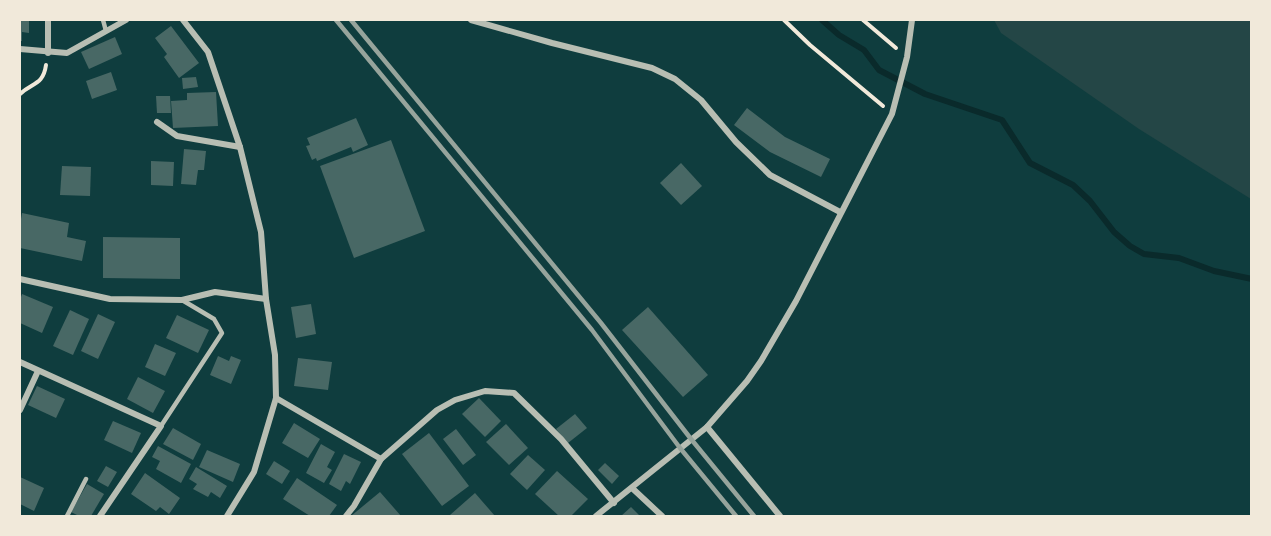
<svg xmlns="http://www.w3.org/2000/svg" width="1271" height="536" font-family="'Fira Sans Condensed',sans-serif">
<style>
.green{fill:#244646}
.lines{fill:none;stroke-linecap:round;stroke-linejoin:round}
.stream{stroke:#0a2a2b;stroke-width:6}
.building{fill:#486865}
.path{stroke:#f1e9da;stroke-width:4}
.service{stroke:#b8beb3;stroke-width:4.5}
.minor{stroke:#b8beb3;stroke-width:6}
.rail{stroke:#97a49c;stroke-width:4.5}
</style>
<rect width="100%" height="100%" fill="#0f3d3e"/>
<path class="green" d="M994,20H1251V199L1139,129L1001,33Z"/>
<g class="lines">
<path class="stream" d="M822,20L839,35L864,50L879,70L925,94L1002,120L1030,163L1073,185L1090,201L1114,232L1130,246L1144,254L1179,258L1214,271L1252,279"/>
</g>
<g class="building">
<path d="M20,20H29V33L22,32V41H20Z"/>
<path d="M171,26L199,63L179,78L164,57L167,54L155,38Z"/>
<path d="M115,37L122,54L89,69L81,52Z"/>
<path d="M111,72L117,90L92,99L86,81Z"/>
<path d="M196,77L198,87L183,89L182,78Z"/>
<path d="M216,92L218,126L173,128L171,101L187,100V93Z"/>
<path d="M156,96H170L171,113H157Z"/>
<path d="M747,108L785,137L830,159L821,177L770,152L734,125Z"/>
<path d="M356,118L368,145L353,152L351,147L317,161L316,158L312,160L306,146L310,145L307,138Z"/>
<path d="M391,140L425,231L354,258L320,166Z"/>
<path d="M184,149L206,151L204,170H198L196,185L181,184Z"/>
<path d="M151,161L174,162L173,186L151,185Z"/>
<path d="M681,163L702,186L681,205L660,183Z"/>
<path d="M62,166L91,167L90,196L60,195Z"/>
<path d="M22,213L69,223L67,237L86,241L82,261L20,248V225Z"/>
<path d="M103,237L180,238V279L103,278Z"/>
<path d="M22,294L53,307L42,333L20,323V300Z"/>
<path d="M311,304L316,334L296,338L291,307Z"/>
<path d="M648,307L708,375L683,397L622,330Z"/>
<path d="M70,310L89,319L73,355L53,346Z"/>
<path d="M98,314L115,322L98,359L81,351Z"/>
<path d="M177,315L209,330L198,353L166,338Z"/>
<path d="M155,344L176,353L165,376L145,367Z"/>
<path d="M218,356L229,361L231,356L241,360L231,384L210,375Z"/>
<path d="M298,358L332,362L328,390L294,386Z"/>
<path d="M138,377L165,391L153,413L127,399Z"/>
<path d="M37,386L65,399L56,418L28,405Z"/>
<path d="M479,398L501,421L485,437L462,414Z"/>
<path d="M575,414L587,428L568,443L556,429Z"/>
<path d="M113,421L141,433L132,453L104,440Z"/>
<path d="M294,423L320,439L308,458L282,443Z"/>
<path d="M506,424L528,448L509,465L486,442Z"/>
<path d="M173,428L201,444L193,460L163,444Z"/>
<path d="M456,429L476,455L463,465L443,439Z"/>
<path d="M429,433L469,486L442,506L402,454Z"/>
<path d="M321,444L335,452L327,467L332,470L324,483L306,473Z"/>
<path d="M158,446L191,464L181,483L156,469L160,461L152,457Z"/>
<path d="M207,450L240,464L233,482L199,467Z"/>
<path d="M344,454L361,462L350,484L346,481L341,491L329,484Z"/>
<path d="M528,455L545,470L527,490L510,474Z"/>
<path d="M274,461L290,471L282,484L266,474Z"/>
<path d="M605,463L619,476L612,484L598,470Z"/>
<path d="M106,466L117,472L108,487L97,481Z"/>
<path d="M196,467L227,486L220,498L211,492L208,497L193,489L197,484L189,479Z"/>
<path d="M557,471L588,499L571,516H559L535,494Z"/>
<path d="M145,473L180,498L169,514L160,507L156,511L131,494Z"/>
<path d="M20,477L44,488L34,511L20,504Z"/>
<path d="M297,478L337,505L329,516H310L283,499Z"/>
<path d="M87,484L104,494L91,516H79L71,512Z"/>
<path d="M380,492L401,516H351Z"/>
<path d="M475,493L495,516H451L450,515Z"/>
<path d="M631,507L640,516H621Z"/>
</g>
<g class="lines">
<g class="path">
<path d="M784,20L810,45L883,106"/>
<path d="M863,20L896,48"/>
<path d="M20,94C32,82 43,86 46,65"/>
</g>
<g class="service">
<path d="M103,20L106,31"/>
<path d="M161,426L222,333L214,319L182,300"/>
<path d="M67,516L86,479"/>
</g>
<g class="minor">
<path d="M48,20V53"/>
<path d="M183,20L208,52L240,147L261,232L266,299L275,355L276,398L254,472L227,516"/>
<path d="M471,20L552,43L652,68L675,79L701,100L736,142L770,175L840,212"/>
<path d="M20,49L67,53L126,20"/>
<path d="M157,122L177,136L240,147"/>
<path d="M20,279L110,299L182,300L215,292L266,299"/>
<path d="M20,362L161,426L100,516"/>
<path d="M276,398L381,459"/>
<path d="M20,410L38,371"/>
<path d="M707,427L780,516"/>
<path d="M632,488L662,516"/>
<path d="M346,516L354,506L381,459L437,410L455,400L485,391L514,393L561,439L614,503"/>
<path d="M596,516L707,427L747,381L761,361L796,301L892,114L907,57L912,20"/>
</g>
<g class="rail">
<path d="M336,20L592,330L680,448L736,516"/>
<path d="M351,20L601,323L691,439L754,516"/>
</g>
</g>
<rect width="1271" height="536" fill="none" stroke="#f1e9da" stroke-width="42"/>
</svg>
